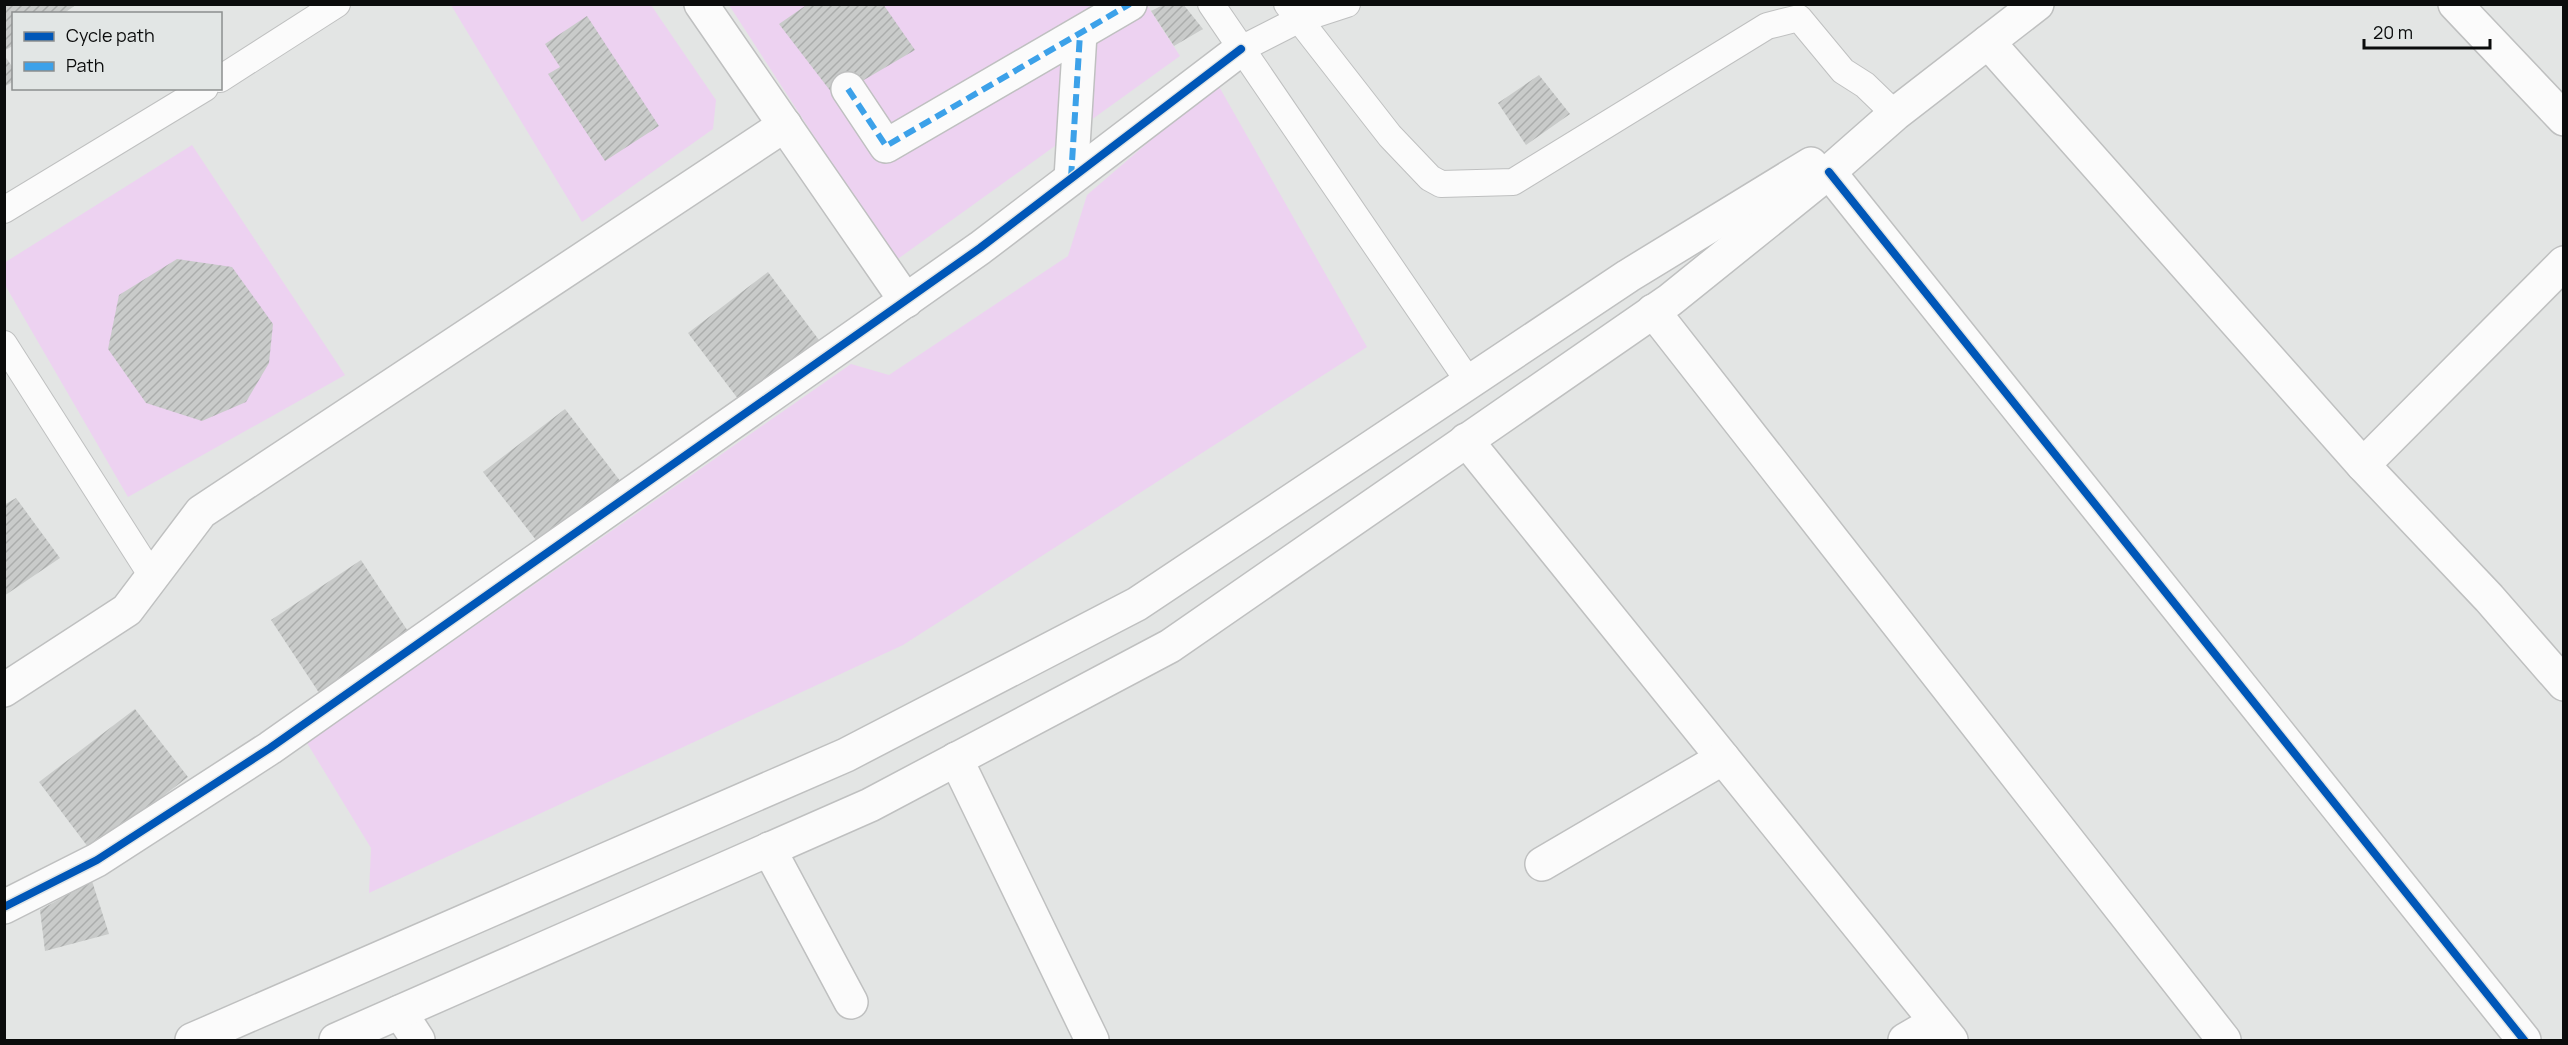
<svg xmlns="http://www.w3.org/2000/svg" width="2568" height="1045" font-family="Manrope,sans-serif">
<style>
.green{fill:#edd2f1}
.building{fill:url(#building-hatch)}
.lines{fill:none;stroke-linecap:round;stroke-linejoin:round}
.service-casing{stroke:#bfc0c0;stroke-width:28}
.pedestrian-casing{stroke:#bfc0c0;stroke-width:36}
.minor-casing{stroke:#bfc0c0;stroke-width:36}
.secondary-casing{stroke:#bfc0c0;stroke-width:36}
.service{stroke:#fbfbfb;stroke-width:26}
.pedestrian{stroke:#fbfbfb;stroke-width:33}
.minor{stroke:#fbfbfb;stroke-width:33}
.secondary{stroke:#fbfbfb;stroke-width:33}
.quiet{stroke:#3ca1e9;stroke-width:6;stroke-dasharray:12 6;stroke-linecap:butt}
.cycleway-casing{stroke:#e2e6e5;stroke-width:11}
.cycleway{stroke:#0057b8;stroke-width:8}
</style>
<defs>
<pattern id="building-hatch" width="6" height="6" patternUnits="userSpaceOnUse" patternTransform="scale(1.5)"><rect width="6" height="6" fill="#c9cbca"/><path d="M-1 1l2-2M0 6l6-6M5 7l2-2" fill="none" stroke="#abadac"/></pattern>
</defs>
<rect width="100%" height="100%" fill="#e3e5e4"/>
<g class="green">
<path d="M451,5H651L716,100L713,129L582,222Z"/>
<path d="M729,5H1147L1180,56L895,261Z"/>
<path d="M1217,83L1367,347L903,645L369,893L371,848L307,743L851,364L889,375L1068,256L1087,195Z"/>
<path d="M192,145L345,375L128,497L5,285L4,263Z"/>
</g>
<g class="building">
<path d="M4,4H77L63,14H14V45L4,51Z"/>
<path d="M808,4H883L915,50L835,97L779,24Z"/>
<path d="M1165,4H1183L1203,29L1174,46L1151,11Z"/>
<path d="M587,16L659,126L605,161L548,74L560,67L545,44Z"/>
<path d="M4,55L14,69V81L4,87Z"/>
<path d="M1539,75L1570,114L1526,145L1498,103Z"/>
<path d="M177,259L232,267L273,324L269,363L246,402L202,421L146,403L108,349L119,295Z"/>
<path d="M768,272L825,348L745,408L688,333Z"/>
<path d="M565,409L624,486L543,549L483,472Z"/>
<path d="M16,498L60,558L4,596V505Z"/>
<path d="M361,560L421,651L331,711L271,620Z"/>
<path d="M135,709L188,777L91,851L39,782Z"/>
<path d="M92,881L109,934L45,951L40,910Z"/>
</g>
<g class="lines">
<defs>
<g id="service">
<path d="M1211,4L1469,382"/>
<path d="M1287,4L1390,136L1430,178L1441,184L1513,182L1767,26L1799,18L1843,71L1865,85L1895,114"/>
<path d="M1241,49L1298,20L1347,4"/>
<path d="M220,79L337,4"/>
<path d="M4,210L205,88"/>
<path d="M4,344L152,576"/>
</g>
<g id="pedestrian">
<path d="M848,89L886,146L1130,4"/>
<path d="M1071,178L1080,34"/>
</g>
<g id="minor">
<path d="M701,4L906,301"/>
<path d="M2455,4L2564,119"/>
<path d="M1988,42L2363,465L2489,598L2564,684"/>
<path d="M1829,172L2524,1040"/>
<path d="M1653,311L2224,1040"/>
<path d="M1466,440L1951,1040"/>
<path d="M2363,465L2564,263"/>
<path d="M4,690L127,610L201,512L785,125"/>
<path d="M956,759L1092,1040"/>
<path d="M769,849L851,1002"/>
<path d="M1542,864L1723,758"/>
<path d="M4,907L97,860L270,748L980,248L1241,49"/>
<path d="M400,1012L418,1040"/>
<path d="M1905,1040L1936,1022"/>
</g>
<g id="secondary">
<path d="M192,1040L846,755L1137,604L1628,276L1811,164"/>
<path d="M336,1040L870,805L1170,646L1670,300L1829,172L1895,114L2037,4"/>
</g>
</defs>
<use href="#service" class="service-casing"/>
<use href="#pedestrian" class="pedestrian-casing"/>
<use href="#minor" class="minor-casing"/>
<use href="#secondary" class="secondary-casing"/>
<use href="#service" class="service"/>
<use href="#pedestrian" class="pedestrian"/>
<use href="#minor" class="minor"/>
<use href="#secondary" class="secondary"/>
<g class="quiet">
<path d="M848,89L886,146L1130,4"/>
<path d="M1071,178L1080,34"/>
</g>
<defs>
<g id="cycleway">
<path d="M1829,172L2524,1040"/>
<path d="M4,907L97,860L270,748L980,248L1241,49"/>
</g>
</defs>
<use href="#cycleway" class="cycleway-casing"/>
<use href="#cycleway" class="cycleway"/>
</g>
<rect width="2568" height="1045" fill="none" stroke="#0b0c0c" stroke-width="12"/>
<rect x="12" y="12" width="210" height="78" fill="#e2e6e5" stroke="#8c8f8e" stroke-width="1.5"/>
<rect x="24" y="32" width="30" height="9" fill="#0057b8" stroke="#8c8f8e" stroke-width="1.5"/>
<text x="66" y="42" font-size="18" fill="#0b0c0c">Cycle path</text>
<rect x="24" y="62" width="30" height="9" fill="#3ca1e9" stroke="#8c8f8e" stroke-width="1.5"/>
<text x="66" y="72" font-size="18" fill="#0b0c0c">Path</text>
<path d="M2364 39v9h126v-9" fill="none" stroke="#0b0c0c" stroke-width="3"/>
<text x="2373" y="39" font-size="18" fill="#0b0c0c" stroke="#e2e6e5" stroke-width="4.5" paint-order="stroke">20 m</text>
</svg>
